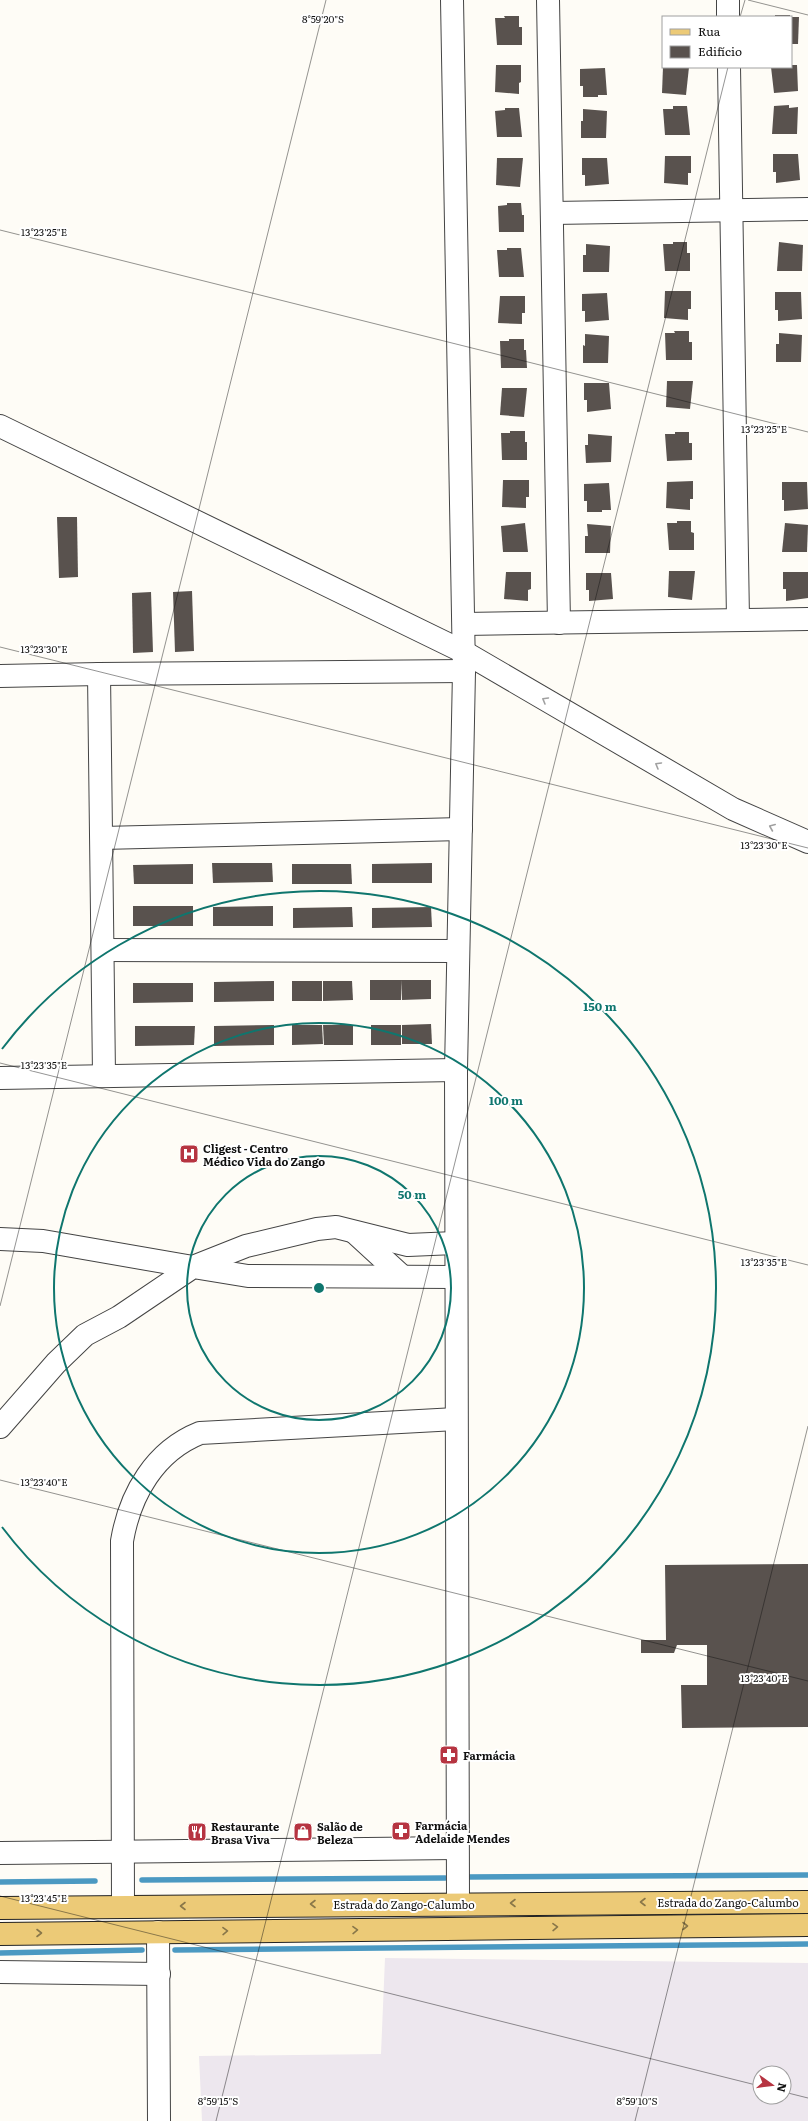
<svg xmlns="http://www.w3.org/2000/svg" width="808" height="2121" font-family="Literata,serif">
<style>
.industrial{fill:#ede7ee;fill-rule:evenodd}
.lines{fill:none;stroke-linecap:round;stroke-linejoin:round}
.stream{stroke:#4b99c2;stroke-width:5.5}
.building{fill:#59524e}
.minor-casing{stroke:#444;stroke-width:24}
.major-casing{stroke:#222;stroke-width:24}
.minor{stroke:#fff;stroke-width:22}
.major{stroke:#ecca77;stroke-width:22}
.oneway{stroke:#a0a0a0}
.oneway2{stroke:#897749}
.ticks{fill:none;stroke:#111;stroke-width:1;stroke-opacity:0.45}
.ring{fill:none;stroke:#0f766e;stroke-width:2}
.labels{text-anchor:middle;dominant-baseline:central;stroke-width:4;stroke-linejoin:round;paint-order:stroke}
.poi-label{font-size:11px;font-weight:bold;fill:#111;stroke:#fff;text-anchor:start}
.street-label{font-size:11px;fill:#111;stroke:#fff}
.ticks-label{font-size:10px;text-anchor:middle;fill:#111;stroke:#fff;stroke-width:4;stroke-linejoin:round;paint-order:stroke}
.centre{fill:#0f766e;stroke:#fff;stroke-width:2}
.ring-label{font-size:12px;text-anchor:middle;font-weight:bold;fill:#0f766e;stroke:#fff;stroke-width:4;stroke-linejoin:round;paint-order:stroke}
</style>
<rect width="100%" height="100%" fill="#fefcf6"/>
<path class="industrial" d="M385,1958L808,1963V2121H202L199,2056L381,2054ZM760,2073H784V2097H760Z"/>
<g class="lines">
<g class="stream">
<path d="M466,1877L808,1875"/>
<path d="M142,1880L445,1878"/>
<path d="M0,1882L95,1881"/>
<path d="M175,1950L808,1944"/>
<path d="M0,1953L142,1950"/>
</g>
</g>
<g class="building">
<rect x="775" y="15" width="15" height="2"/>
<path d="M504,16H519V27H522V45H497L495,18H505Z"/>
<path d="M791,17H799L798,44H791Z"/>
<path d="M496,65H521V82L519,83V94L495,92Z"/>
<path d="M791,65H797L798,91L774,93L771,67H791Z"/>
<path d="M663,67H689L686,95L662,93Z"/>
<path d="M605,68L607,95H598V97H583V86H580V69Z"/>
<path d="M789,105V108L798,107L797,134H772L774,106Z"/>
<path d="M673,106H687L690,135H665L663,109H673Z"/>
<path d="M505,108H519L522,137H497L495,111L505,110Z"/>
<path d="M583,109L607,111L606,138H581V121H583Z"/>
<path d="M773,154H798L800,180L776,183V172H773Z"/>
<path d="M665,156H691V173H688V185L664,183Z"/>
<path d="M497,158H523L520,187L496,185Z"/>
<path d="M582,158H607L609,184L585,186V175H582Z"/>
<path d="M507,203H521L522,215H524V232H499L498,206L507,205Z"/>
<path d="M673,242H687V253H690V271H665L663,244H673Z"/>
<path d="M779,242L803,245L802,271H777Z"/>
<path d="M586,244L610,246L609,272H583V255H586Z"/>
<path d="M507,248H521L524,277H499L497,250H507Z"/>
<path d="M665,291H691V309H688V320L664,318Z"/>
<path d="M775,292H801L802,319L778,321V310H775Z"/>
<path d="M607,293L609,320L585,322V311H582V294Z"/>
<path d="M500,296H525V313H522V324L498,323Z"/>
<path d="M674,331H689V342H692V360H666L665,333H675Z"/>
<path d="M779,333L802,335L801,362H776V344H779Z"/>
<path d="M585,334L609,336L608,363H583V345L585,346Z"/>
<path d="M509,339H524V350H526L527,368H501L500,341H509Z"/>
<path d="M667,381H693L690,409L666,407Z"/>
<path d="M584,383H609L611,409L587,412V400H584Z"/>
<path d="M502,388H527L524,417L500,415Z"/>
<path d="M510,431H525V442H527V460H502L501,433H510Z"/>
<path d="M675,432H689V443H692V460L667,461L665,434H675Z"/>
<path d="M588,434L612,436L611,462L586,463L585,445H588Z"/>
<path d="M503,480H529V497H526V508L502,507Z"/>
<path d="M693,481V499H690V510L666,508L667,482Z"/>
<path d="M782,482H807L808,509L784,511V500H782Z"/>
<path d="M609,483L611,510H602V512H587V501H584V484Z"/>
<path d="M57,517H77L78,577L59,578Z"/>
<path d="M677,521H691V532L694,533V550H669L667,523H677Z"/>
<path d="M525,523L528,552H503L501,526Z"/>
<path d="M785,523L808,525L807,552H782Z"/>
<path d="M587,524L611,526L610,553H585V536H588Z"/>
<path d="M669,571H695L692,600L668,597Z"/>
<path d="M506,572H531V589L528,590V601L504,599Z"/>
<path d="M783,572H808V598L786,601V589H783Z"/>
<path d="M586,573H611L613,599L589,601V590H586Z"/>
<path d="M192,591L194,651L175,652L173,592Z"/>
<path d="M151,592L153,652L133,653L132,593Z"/>
<path d="M212,863H272L273,882L213,883Z"/>
<path d="M432,863V883H372V864Z"/>
<path d="M193,864V884H134L133,865Z"/>
<path d="M292,864H351L352,884H292Z"/>
<rect x="133" y="906" width="60" height="20"/>
<path d="M273,906V926H213V907Z"/>
<path d="M352,907L353,927L293,928V908Z"/>
<path d="M431,907L432,927L372,928V908Z"/>
<rect x="370" y="980" width="31" height="20"/>
<path d="M401,980H431V999L402,1000Z"/>
<path d="M274,981V1001L214,1002V982Z"/>
<rect x="292" y="981" width="30" height="20"/>
<path d="M323,981H352L353,1000L323,1001Z"/>
<path d="M133,983H193V1002L133,1003Z"/>
<path d="M431,1024L432,1044H402V1025Z"/>
<path d="M274,1025V1045L214,1046V1026Z"/>
<path d="M292,1025H322L323,1044L292,1045Z"/>
<path d="M323,1025H353V1045H324Z"/>
<rect x="371" y="1025" width="30" height="20"/>
<path d="M135,1026H195L194,1045L135,1046Z"/>
<path d="M808,1564V1727L682,1728L681,1685H707V1645H677L674,1653H641V1640H666L665,1565Z"/>
</g>
<g class="lines">
<defs>
<g id="minor">
<path d="M452,0L464,671L456,1070L458,1903"/>
<path d="M548,0L559,623"/>
<path d="M728,0V17"/>
<path d="M729,67L738,619"/>
<path d="M552,213L808,209"/>
<path d="M0,426L464,652L733,809L808,842"/>
<path d="M464,624L808,619"/>
<path d="M99,674L104,1075"/>
<path d="M0,676L99,674L464,671"/>
<path d="M102,838L461,829"/>
<path d="M103,950L458,951"/>
<path d="M0,1078L456,1070"/>
<path d="M355,1233L402,1276"/>
<path d="M0,1239L43,1241L193,1267L246,1246L317,1229L336,1227L408,1245L455,1243"/>
<path d="M0,1427L56,1363L85,1335L119,1317L193,1267L248,1276L455,1277"/>
<path d="M0,1853L456,1848"/>
<path d="M123,1906L122,1541C130,1494 155,1451 200,1433L456,1419"/>
<path d="M158,1932L159,2121"/>
<path d="M0,1972L159,1974"/>
</g>
<g id="major">
<path d="M0,1908L808,1902"/>
<path d="M0,1934L808,1925"/>
</g>
</defs>
<use href="#minor" class="minor-casing"/>
<use href="#major" class="major-casing"/>
<use href="#minor" class="minor"/>
<use href="#major" class="major"/>
</g>
<defs><path id="oneway-chevron" d="M-2-3.5L2.5 0L-2 3.5" fill="none" stroke-width="1.6" stroke-linecap="round" stroke-linejoin="round"/></defs>
<g class="oneway">
<use href="#oneway-chevron" transform="translate(545 700) rotate(-150)"/>
<use href="#oneway-chevron" transform="translate(658 765) rotate(-150)"/>
<use href="#oneway-chevron" transform="translate(772 827) rotate(-157)"/>
</g>
<g class="oneway2">
<use href="#oneway-chevron" transform="translate(643 1902) rotate(180)"/>
<use href="#oneway-chevron" transform="translate(513 1903) rotate(180)"/>
<use href="#oneway-chevron" transform="translate(313 1904) rotate(180)"/>
<use href="#oneway-chevron" transform="translate(183 1906) rotate(180)"/>
<use href="#oneway-chevron" transform="translate(685 1926)"/>
<use href="#oneway-chevron" transform="translate(555 1927) rotate(-1)"/>
<use href="#oneway-chevron" transform="translate(355 1930) rotate(-1)"/>
<use href="#oneway-chevron" transform="translate(225 1931) rotate(-1)"/>
<use href="#oneway-chevron" transform="translate(39 1933)"/>
</g>
<path class="ticks" d="M748,0L808,15M740,17L745,0M0,230L808,432M0,647L808,848M0,1063L808,1265M0,1306L326,0M0,1480L808,1681M0,1896L760,2086M784,2092L808,2098M216,2121L728,67M635,2121L808,1426"/>
<g class="ring">
<circle cx="319" cy="1288" r="132"/>
<circle cx="319" cy="1288" r="265"/>
<path d="M2 1049A397 397 0 1 1 2 1527"/>
</g>
<defs>
<symbol id="hospital-square" viewBox="-11 -11 22 22"><rect x="-9" y="-9" width="18" height="18" rx="4" fill="#b63441" stroke="#fff"/><path d="M-5-5h3v3.5h4V-5h3V5h-3V1.5h-4V5h-3Z" fill="#fff"/></symbol>
<symbol id="pharmacy-square" viewBox="-11 -11 22 22"><rect x="-9" y="-9" width="18" height="18" rx="4" fill="#b63441" stroke="#fff"/><path d="M-2-6h4v4h4v4h-4v4h-4v-4h-4v-4h4Z" fill="#fff"/></symbol>
<symbol id="restaurant-square" viewBox="-11 -11 22 22"><rect x="-9" y="-9" width="18" height="18" rx="4" fill="#b63441" stroke="#fff"/><path d="M-5-6h1v4h1v-4h1v4h1v-4h1v5L-1.5 .5V6h-2V.5L-5-1ZM5-6V6H3V1.5H1.5Q1.5-4 5-6Z" fill="#fff"/></symbol>
<symbol id="shop-square" viewBox="-11 -11 22 22"><rect x="-9" y="-9" width="18" height="18" rx="4" fill="#b63441" stroke="#fff"/><path d="M-5-2.5h2.3a2.7 3.5 0 0 1 5.4 0H5L5.5 6h-11ZM-1.5-2.5h3a1.5 2.3 0 0 0-3 0Z" fill="#fff"/></symbol>
</defs>
<g fill-rule="evenodd">
<use href="#hospital-square" x="178" y="1143" width="22" height="22"/>
<use href="#pharmacy-square" x="438" y="1744" width="22" height="22"/>
<use href="#pharmacy-square" x="390" y="1820" width="22" height="22"/>
<use href="#restaurant-square" x="186" y="1821" width="22" height="22"/>
<use href="#shop-square" x="292" y="1821" width="22" height="22"/>
</g>
<g class="labels">
<g class="poi-label">
<text x="203" y="1148">Cligest - Centro<tspan x="203" dy="13">Médico Vida do Zango</tspan></text>
<text x="463" y="1755">Farmácia</text>
<text x="415" y="1825">Farmácia<tspan x="415" dy="13">Adelaide Mendes</tspan></text>
<text x="211" y="1826">Restaurante<tspan x="211" dy="13">Brasa Viva</tspan></text>
<text x="317" y="1826">Salão de<tspan x="317" dy="13">Beleza</tspan></text>
</g>
<g class="street-label">
<text x="728" y="1902">Estrada do Zango-Calumbo</text>
<text x="404" y="1904">Estrada do Zango-Calumbo</text>
</g>
</g>
<g class="ticks-label">
<text x="323" y="23">8°59'20"S</text>
<text x="44" y="236">13°23'25"E</text>
<text x="764" y="433">13°23'25"E</text>
<text x="44" y="653">13°23'30"E</text>
<text x="764" y="849">13°23'30"E</text>
<text x="44" y="1069">13°23'35"E</text>
<text x="764" y="1266">13°23'35"E</text>
<text x="44" y="1486">13°23'40"E</text>
<text x="764" y="1682">13°23'40"E</text>
<text x="44" y="1902">13°23'45"E</text>
<text x="218" y="2105">8°59'15"S</text>
<text x="637" y="2105">8°59'10"S</text>
</g>
<circle cx="319" cy="1288" r="6" class="centre"/>
<g class="ring-label">
<text x="600" y="1011">150 m</text>
<text x="506" y="1105">100 m</text>
<text x="412" y="1199">50 m</text>
</g>
<rect x="662" y="16" width="130" height="52" fill="#ffffff" stroke="#a0a0a0"/>
<rect x="670" y="29" width="20" height="6" fill="#ecca77" stroke="#a0a0a0"/>
<text x="698" y="36" font-size="12" fill="#111111">Rua</text>
<rect x="670" y="46" width="20" height="12" fill="#59524e" stroke="#a0a0a0"/>
<text x="698" y="56" font-size="12" fill="#111111">Edifício</text>
<g transform="translate(772 2085) rotate(104)"><circle r="19" fill="#ffffff" stroke="#a0a0a0"/>
<path d="M0-3L7 15L0 10L-7 15Z" fill="#b63441"/>
<text y="-6" font-size="11" font-weight="bold" text-anchor="middle" fill="#111111">N</text>
</g>
</svg>
